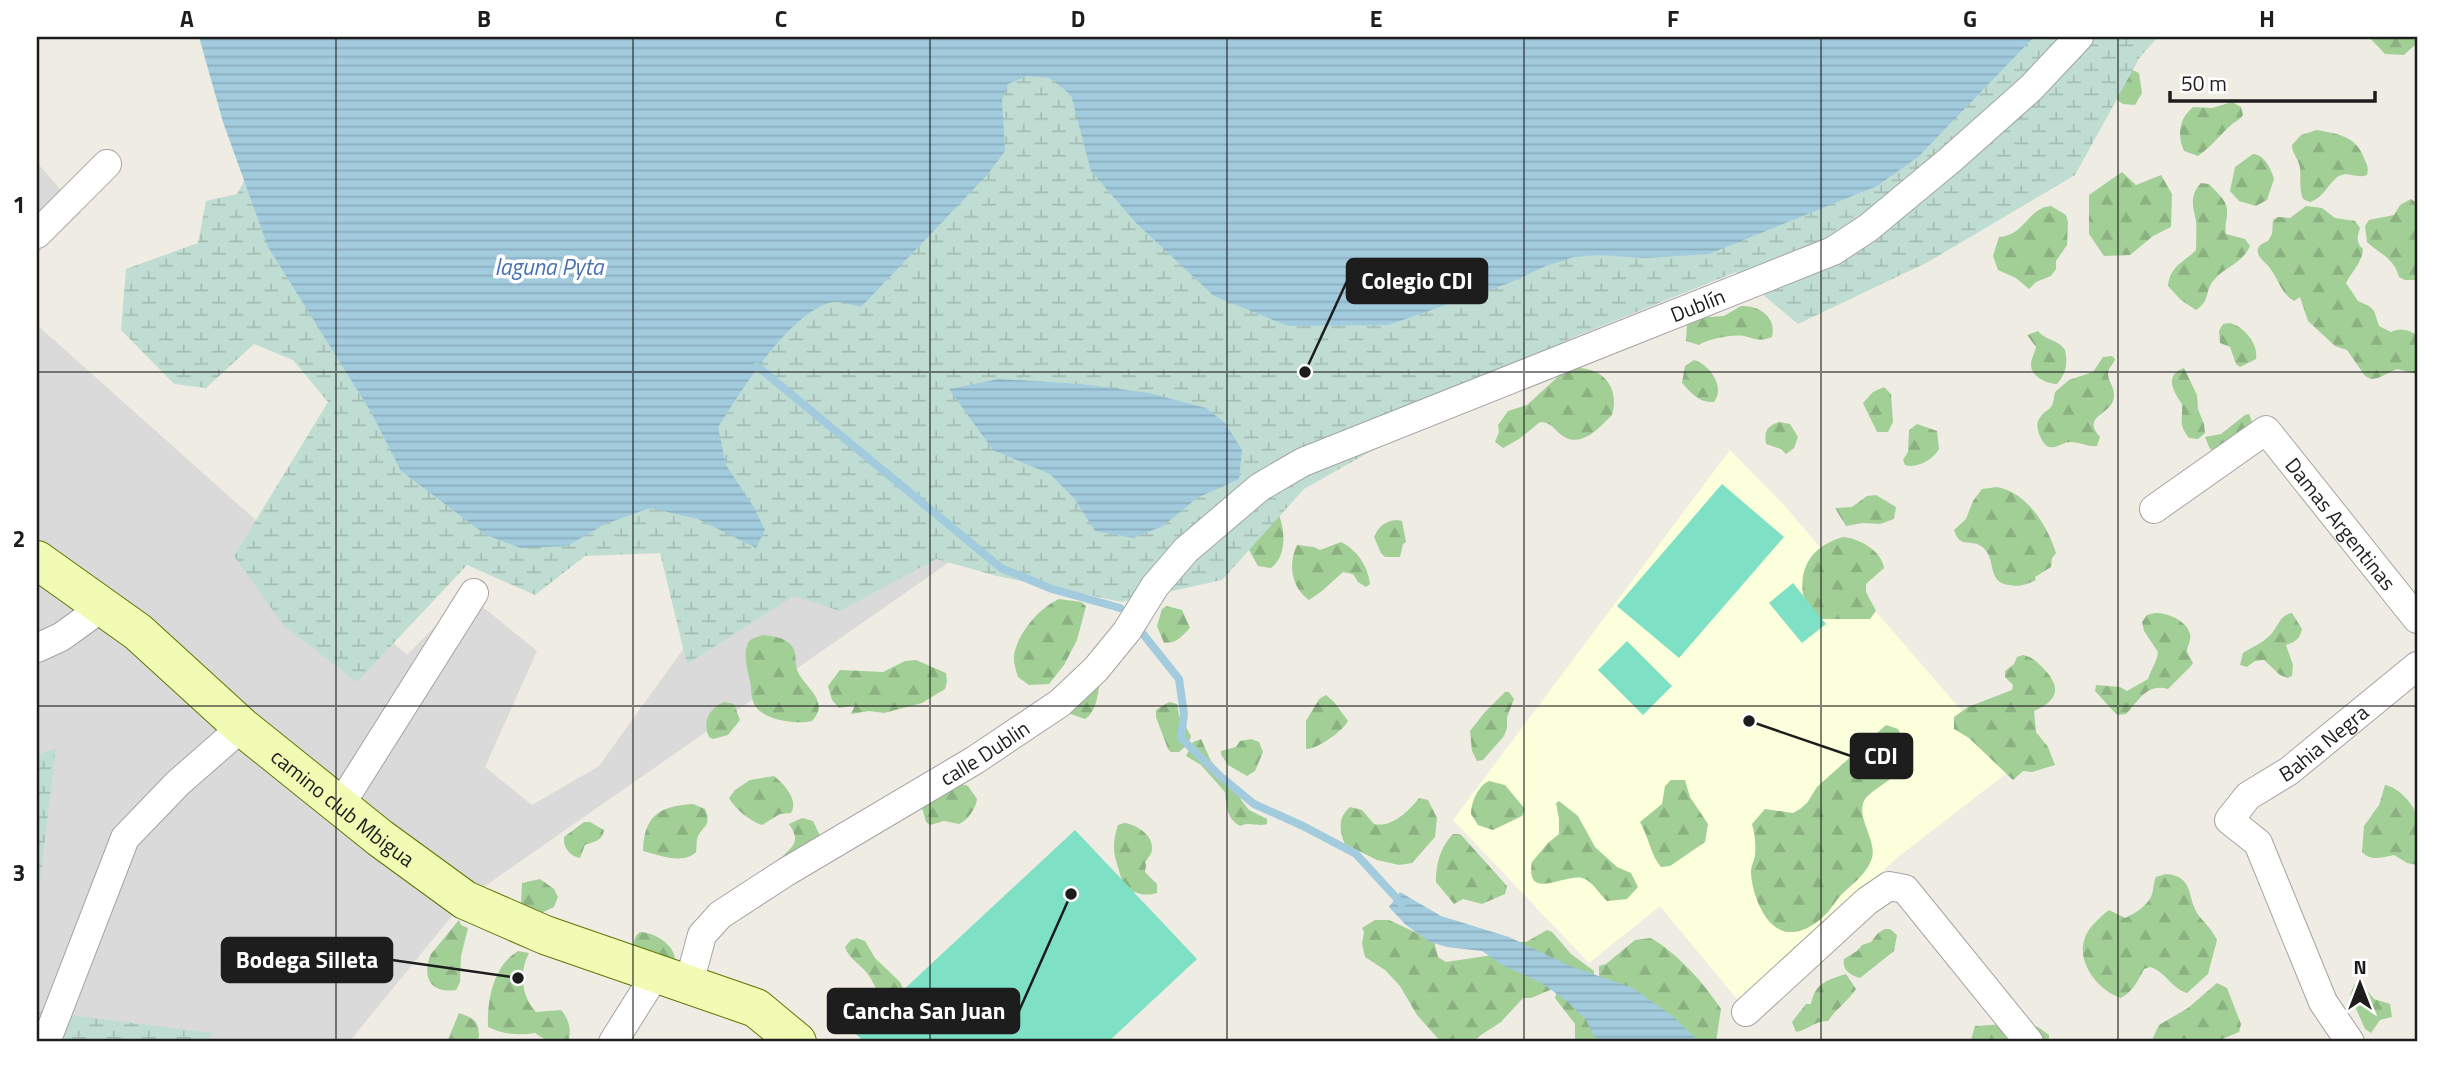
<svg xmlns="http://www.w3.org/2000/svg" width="2454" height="1079" font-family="'Titillium Web',sans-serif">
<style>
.residential{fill:#dbdada}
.education{fill:#fcffdb}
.forest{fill:url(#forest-firs)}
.wetland{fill:url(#wetland-marsh)}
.pitch{fill:#7ee0c4}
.water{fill:url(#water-rules)}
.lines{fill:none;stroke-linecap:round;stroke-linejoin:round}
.stream{stroke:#a2cbde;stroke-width:8}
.street-casing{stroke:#a4a4a4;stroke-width:30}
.secondary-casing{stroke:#5f7602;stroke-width:40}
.street{stroke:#fff;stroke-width:28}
.secondary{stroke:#f1fbb4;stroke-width:38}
.grid{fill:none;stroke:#1d1d1d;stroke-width:2;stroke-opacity:0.55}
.labels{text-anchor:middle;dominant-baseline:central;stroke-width:7;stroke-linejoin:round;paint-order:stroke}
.street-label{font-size:21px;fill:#1d1d1d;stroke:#fff}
.water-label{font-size:23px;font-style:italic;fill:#4772af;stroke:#fff}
.leader{fill:none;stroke:#1d1d1d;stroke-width:2.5}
.callout-dot{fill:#1d1d1d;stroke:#fff;stroke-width:2.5}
.callout{fill:#1d1d1d;stroke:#1d1d1d;stroke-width:2.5}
.callout-label{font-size:23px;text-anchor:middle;font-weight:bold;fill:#fff}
.neatline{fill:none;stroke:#1d1d1d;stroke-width:2.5}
.grid-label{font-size:23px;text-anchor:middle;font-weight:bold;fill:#1d1d1d}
</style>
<defs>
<pattern id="forest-firs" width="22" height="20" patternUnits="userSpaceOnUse" patternTransform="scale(1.75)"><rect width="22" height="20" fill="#a2cf96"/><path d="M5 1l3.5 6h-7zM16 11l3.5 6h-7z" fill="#8bb181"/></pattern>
<pattern id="wetland-marsh" width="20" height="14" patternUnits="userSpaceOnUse" patternTransform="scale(1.75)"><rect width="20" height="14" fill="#bfddd2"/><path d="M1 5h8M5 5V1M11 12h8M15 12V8" fill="none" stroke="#a4bdb4"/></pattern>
<pattern id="water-rules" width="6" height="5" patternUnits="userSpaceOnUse" patternTransform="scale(1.75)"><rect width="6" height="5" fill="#a2cbde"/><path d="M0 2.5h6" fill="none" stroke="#8baebe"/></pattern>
</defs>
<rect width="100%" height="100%" fill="#efece3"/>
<g class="residential">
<path d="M37,163L81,212L37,254Z"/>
<path d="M37,325L407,655L467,594L537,651L485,767L532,805L599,766L756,548L1288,326L465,900L349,1042H37Z"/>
</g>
<path class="education" d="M1730,450L1782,503L2012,769L1898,857L1741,1004L1660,906L1589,963L1453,820Z"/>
<g class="forest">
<path d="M2369,37H2414L2416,44L2404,55L2385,54Z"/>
<path d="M2123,66L2139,73L2142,93L2135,105L2123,104L2117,100Z"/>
<path d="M2232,102L2241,107L2243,115C2239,121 2235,121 2230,126C2219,136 2210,148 2198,156L2184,151C2177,134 2179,119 2193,107L2212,108Z"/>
<path d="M2317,130C2338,134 2356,136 2364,158C2367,165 2369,167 2367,175C2357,179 2348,171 2339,176C2327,184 2325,197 2310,202L2303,199C2299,189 2301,178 2300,168C2299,159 2292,154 2292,145L2301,135Z"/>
<path d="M2253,154C2264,154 2271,169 2274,179L2267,200L2256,206L2239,201L2230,191L2235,167Z"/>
<path d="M2122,172L2136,185L2161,175L2172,194L2171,227L2153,236L2130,255L2104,256L2089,234V195Z"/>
<path d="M2201,183L2209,184C2215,191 2226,199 2227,209C2228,218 2224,226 2226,234L2245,239L2250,246C2242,264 2224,267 2213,281C2204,293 2211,300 2196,310L2181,300L2168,286C2170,266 2183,263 2196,250C2196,241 2197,230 2196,221C2193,207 2189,196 2201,183Z"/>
<path d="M2411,199L2417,203V280H2405L2399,277C2394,258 2380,254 2367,242L2365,226L2369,220L2394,215L2400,205Z"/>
<path d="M2051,206L2066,215L2068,222L2067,245L2056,261V269L2051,276L2036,282L2029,289L2016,278L1998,270L1993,256L1999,237C2026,235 2027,208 2051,206Z"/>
<path d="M2306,206L2322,208L2335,218L2355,221L2360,228C2357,237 2356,243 2363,249C2362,263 2352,271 2346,283L2358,301L2369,306L2374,311L2379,326L2391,332C2400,327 2409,330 2417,335V374L2397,369L2378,378L2371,379L2365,376L2347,350L2335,346L2308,321L2300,297L2294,301C2282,295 2278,278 2269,267C2266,263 2259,258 2258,253C2256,246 2263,243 2268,241L2272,234L2273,220L2278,217L2290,218Z"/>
<path d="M1741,306C1760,305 1777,318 1772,337C1760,342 1755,339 1744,336C1734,334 1707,339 1699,345L1686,341L1687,325L1695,318L1724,316Z"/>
<path d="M2229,323C2243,325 2259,344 2256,359L2240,367L2236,364L2230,347L2220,343L2219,331L2223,324Z"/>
<path d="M2038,331C2046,341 2058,339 2065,350C2068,363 2066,374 2057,384C2047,384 2030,376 2031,364C2031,358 2035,353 2036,347L2027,335Z"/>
<path d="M2112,356L2115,359C2114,364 2108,368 2108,373C2108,383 2117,388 2113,401C2108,415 2082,417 2100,437L2097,446C2087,447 2080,442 2070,442C2063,442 2056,449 2049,447C2042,445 2034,426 2039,419C2048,405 2052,415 2055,392L2069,380L2093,372L2103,357Z"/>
<path d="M1694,360C1709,364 1726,387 1714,402C1699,403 1691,393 1682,383L1685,366Z"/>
<path d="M1580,368C1607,370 1619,391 1612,415C1598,429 1579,451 1559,433C1552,427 1550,422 1540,422L1519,439L1503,448L1495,442L1499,432L1498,425L1508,411L1527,405L1562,373Z"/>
<path d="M2184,368L2197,395L2198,409L2204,424L2205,433L2198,439L2189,438C2178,424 2183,419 2182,404C2173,391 2164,375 2184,368Z"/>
<path d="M1884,387L1891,394L1893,422L1888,432H1877L1863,403L1873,392Z"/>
<path d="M2249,414L2253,424L2220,452L2210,449L2205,437L2221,434L2245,415Z"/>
<path d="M1779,422L1790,424L1798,437L1794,448L1786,454L1781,449L1766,444C1764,431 1767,426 1779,422Z"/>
<path d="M1917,424L1937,431L1939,449C1933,460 1916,469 1905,465L1903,460L1908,452L1909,430Z"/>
<path d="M1997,487C2027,492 2048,527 2056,553L2052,558L2051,567L2035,577L2036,580C2026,585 2019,587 2009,585C1985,582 1998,557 1981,546C1970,539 1960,549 1954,530L1966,519L1973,501L1982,489Z"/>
<path d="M1876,495L1896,507L1894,519L1880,524L1863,523L1846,526L1835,508L1852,507L1867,496Z"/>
<path d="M1277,510C1285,528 1288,555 1271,568L1258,566L1249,550Z"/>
<path d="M1397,520L1402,521L1406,542L1403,544L1400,557H1385L1381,553L1374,537C1379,526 1385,521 1397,520Z"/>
<path d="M1843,537C1859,538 1882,551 1884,568L1866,584V592L1876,611L1870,619H1815C1811,612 1804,603 1803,594C1799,564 1815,545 1843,537Z"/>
<path d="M1341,542C1357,550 1368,566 1370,584L1366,587L1358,582L1353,574L1343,572L1322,591L1309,600C1291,587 1288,564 1297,545L1314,547L1320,550Z"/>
<path d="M1059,599L1081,602L1086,606L1077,640L1064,665L1049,684L1029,685L1018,677C1016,670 1013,662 1014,655C1018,633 1039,608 1059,599Z"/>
<path d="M1167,606L1182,610L1190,628C1181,637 1177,643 1164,643L1157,626L1162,609Z"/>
<path d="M2155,613C2168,613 2186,620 2190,634C2192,639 2187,646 2187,652L2193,663L2191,666L2168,689C2146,683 2140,700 2126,714L2117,715L2095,691L2096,685L2120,687L2127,691L2148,679C2151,669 2157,662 2158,652L2144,631L2142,622L2147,615Z"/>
<path d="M2292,613L2302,629C2300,639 2295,642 2286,645L2293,665L2292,676L2288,678L2280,675L2264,660L2255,661L2247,667L2240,665L2243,653C2252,647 2265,642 2272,633C2279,625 2280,615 2292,613Z"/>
<path d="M762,635C771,636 782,637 789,643C799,651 793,664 799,674C807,689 830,702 812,721C798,725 765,720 756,707C750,699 752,689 750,681C747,669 743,654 748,643C750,638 758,637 762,635Z"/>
<path d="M2023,655C2033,657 2035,661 2042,667C2062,687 2059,700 2034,711L2036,732L2048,747L2055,765L2032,772L2023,771L2013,780L1969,738L1954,729V717L1968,707L2012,690L2013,685L2005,677V671L2014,664L2017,657Z"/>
<path d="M916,660L946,673L947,681L945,689L922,703L884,713L869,711L851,714L855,705L839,708L832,700L828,686L840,670L883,672L905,661Z"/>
<path d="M1100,683C1097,696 1097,711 1085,719L1065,712Z"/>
<path d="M1505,692H1509L1514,699L1507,717V728L1504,736L1483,760L1477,761L1472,751L1470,731L1485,712Z"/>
<path d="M1326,695L1334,702L1348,721C1343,731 1316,750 1306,749V721L1319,699Z"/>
<path d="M724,702L734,704L740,720L728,735L713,739L709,737C702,721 709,709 724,702Z"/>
<path d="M1169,702L1177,704L1179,716L1191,736L1188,744L1179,752H1171L1168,749L1156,717V710Z"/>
<path d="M1886,725L1898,729C1917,763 1908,767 1879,787C1874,791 1867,795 1864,801C1856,818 1877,840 1872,858C1867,874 1852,884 1841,895C1836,900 1833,906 1828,912C1814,927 1791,941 1773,925C1760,914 1751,888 1751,871C1751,866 1754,861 1755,856C1756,845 1755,834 1752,824L1765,809L1793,813L1800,809L1807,803L1817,787Z"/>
<path d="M1201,739L1211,761L1232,785L1242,801L1249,810L1267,819V824C1258,827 1249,821 1240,826C1226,818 1227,806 1225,792L1201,765L1186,756L1193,742Z"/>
<path d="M1251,739L1259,742L1263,752L1255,771L1247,776L1228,765L1221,754V751L1236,747L1240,741Z"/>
<path d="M774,776C784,784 799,800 791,813L780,814L762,825C750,821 735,809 729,798L735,790L750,780Z"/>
<path d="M1671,780H1685L1690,797L1708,824L1705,842L1670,866L1661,867C1651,856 1648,835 1640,822L1662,804L1665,786Z"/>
<path d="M1489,781L1505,785L1525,809L1522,816L1493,830L1478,825L1471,814C1471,802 1478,786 1489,781Z"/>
<path d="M960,784L968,786L977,799C976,808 968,820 959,824L944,821L930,825L926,822L921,804L931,797L937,799L948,788Z"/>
<path d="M2385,785C2398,787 2414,804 2417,817V865L2407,863L2394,855C2383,857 2371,862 2362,852L2364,826L2379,805Z"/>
<path d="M1419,798L1428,800L1437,818L1435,837L1412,863L1399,865L1377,860L1345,844C1339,830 1338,817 1350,807L1362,810L1374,824C1392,828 1409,811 1419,798Z"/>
<path d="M1559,801L1578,816L1595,847L1617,867L1631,873L1638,887L1627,899L1607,901C1599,894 1592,880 1582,878C1564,874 1525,902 1532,862L1548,843L1559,834V819L1556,803Z"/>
<path d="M693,804L705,809C713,828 700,826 697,840C696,844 697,848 696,852C683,865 659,855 643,851C644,816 659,806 693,804Z"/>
<path d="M802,818L813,821L823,842L817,870L803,876L782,867L780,859C794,845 801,842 789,824Z"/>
<path d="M584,822H590L604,830C602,842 594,841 585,845L580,858C570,856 563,848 564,837Z"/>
<path d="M1124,823C1135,824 1152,834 1152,847C1153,853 1148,858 1145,862L1146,865L1145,872L1157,884V893C1144,897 1133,893 1123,885C1117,859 1109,853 1118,825Z"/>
<path d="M1453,834H1460L1463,837L1507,886L1505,894L1482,904L1463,899L1454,904L1436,882C1436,863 1440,848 1453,834Z"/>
<path d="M2166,874C2195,876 2186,898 2199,916C2206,924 2212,930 2217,940L2208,974L2187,993C2171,988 2166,972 2150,967L2144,969C2138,981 2133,991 2121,998C2100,992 2077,964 2084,941C2087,928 2099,918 2109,910L2125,918C2134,914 2149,905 2152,894C2154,888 2153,883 2156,877Z"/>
<path d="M540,879L554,889L558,897L554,907L539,914L521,905L522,883Z"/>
<path d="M459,920L461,925L468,928L461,956L460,982L456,990C431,994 421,977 431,954Z"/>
<path d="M1375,920H1389L1434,941L1438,957L1446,962L1493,955L1551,986L1550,990L1531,998H1523L1501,1022L1481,1035L1473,1042H1441L1417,1015L1400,986L1385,970L1365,957L1362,944L1364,932L1362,928Z"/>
<path d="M1885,929H1890L1897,935L1894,951L1860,978C1850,975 1842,970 1844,959L1857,951L1862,945L1871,942L1878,933Z"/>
<path d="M1547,930L1552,932L1571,954L1594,971V978L1518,942H1526Z"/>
<path d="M640,932C655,932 676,946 675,961L633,945L636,936Z"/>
<path d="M857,938L865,941L875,958L900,982L906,995L891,1004C877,1000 876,984 867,973C859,963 849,959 845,947L851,940Z"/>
<path d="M1651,938C1678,954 1704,983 1721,1009L1716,1042H1686L1611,988L1599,976V966L1606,964L1635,940Z"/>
<path d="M518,951L529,953C519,971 521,997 536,1012L561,1010C569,1019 572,1031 568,1042H549L535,1033C518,1036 503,1034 488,1027C487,1001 493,966 518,951Z"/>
<path d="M1846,974L1856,989C1848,1001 1836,1009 1828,1021C1816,1020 1808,1030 1796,1032L1792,1022L1806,1004H1811C1815,983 1827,980 1846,974Z"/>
<path d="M2360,982L2374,999L2390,1004L2392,1017L2380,1020L2371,1033L2365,1029L2350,995L2354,985Z"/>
<path d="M2217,983L2227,988L2241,1024L2239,1032L2215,1042H2151L2159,1025L2188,1008Z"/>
<path d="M1558,988L1630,1042H1575V1024L1555,998Z"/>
<path d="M459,1013C473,1018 479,1020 479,1037L474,1042H447Z"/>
<path d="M2024,1023L2038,1027L2049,1035V1042H1973L1971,1040L1975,1026Z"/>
</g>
<g class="wetland">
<path d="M233,37H2158L2140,57L2075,175L1928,262L1798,324L1736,272L1567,340L1304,489L1222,580L1122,602L997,576L936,559L840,611L794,596L687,664L660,553L585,556L535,595L467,565L357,682L284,626L234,556L328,402L293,360L254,344L206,388L174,384L121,330L126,269L198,243L206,201L237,194L256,160Z"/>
<path d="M56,748L37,906V755Z"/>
<path d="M37,1011L213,1033L207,1042H37Z"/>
</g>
<g class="pitch">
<path d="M1722,484L1784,537L1679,658L1617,606Z"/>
<path d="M1793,583L1826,624L1802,643L1769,603Z"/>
<path d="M1627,641L1672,686L1643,715L1598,670Z"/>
<path d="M1075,830L1197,959L1108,1042H864L856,1034Z"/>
</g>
<g class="water">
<path d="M199,37H2034L1918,157L1877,186L1709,254L1645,258L1599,255L1574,257L1546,266L1509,283L1388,325L1288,326L1214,296L1136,223L1091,171L1071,95L1050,78L1027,76L1008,84L1002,100L1005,151L988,174L861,307C852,305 837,300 829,303C787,316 741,391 718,427L726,465L753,506L765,530L756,548L698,519L650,508L605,524L567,546L521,548L486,535L401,471L371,412L268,247L223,122Z"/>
<path d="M999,379L1081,384L1149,393L1206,408L1225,423L1242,450L1239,479L1197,498L1163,526L1133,538L1095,531L1074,498L1050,474L993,450L949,389Z"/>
<path d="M1400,892L1441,916L1509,937L1570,966L1633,988L1671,1015L1700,1042H1601L1594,1036L1586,1020L1569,1003L1542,983L1504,966L1482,951L1447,947L1430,942L1406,925L1389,907Z"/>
</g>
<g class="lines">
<g class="stream">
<path d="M757,366L1001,568L1052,589L1120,608"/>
<path d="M1139,629L1179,679L1184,714L1181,738L1220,776L1254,804L1303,826L1356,854L1402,904"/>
</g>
<defs>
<g id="street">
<path d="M37,234L107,164"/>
<path id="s1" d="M2154,509L2266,430L2417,619"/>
<path d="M37,648L61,637L104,606"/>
<path d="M341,804L474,593"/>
<path id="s2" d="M689,983L702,935L720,915L786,872L975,760L1060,703L1096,669L1127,631L1155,586L1186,550L1260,487L1303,462L1833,251L1868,228L1950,160L2031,88L2079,37"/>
<path d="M1746,1012L1867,901L1889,886L1905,889L2029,1042"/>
<path d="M46,1042L125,838L178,783L242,727"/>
<path d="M613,1042L657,972"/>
<path id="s3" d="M2350,1042L2323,1002L2258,843L2229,820L2248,796L2289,771L2417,666"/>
</g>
<g id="secondary">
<path id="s4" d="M37,560L138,632L242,727L380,838L465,900L545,935L756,1008L797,1042"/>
</g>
</defs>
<use href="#street" class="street-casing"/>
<use href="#secondary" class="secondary-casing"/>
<use href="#street" class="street"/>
<use href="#secondary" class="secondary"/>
</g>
<path class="grid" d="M336,37V1042M633,37V1042M930,37V1042M1227,37V1042M1524,37V1042M1821,37V1042M2118,37V1042M37,372H2417M37,706H2417"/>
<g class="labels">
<g class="street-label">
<text stroke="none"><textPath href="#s2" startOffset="1248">Dublín</textPath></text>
<text stroke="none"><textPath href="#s1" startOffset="257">Damas Argentinas</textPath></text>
<text stroke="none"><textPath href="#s3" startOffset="380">Bahia Negra</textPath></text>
<text stroke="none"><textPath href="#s2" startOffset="387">calle Dublin</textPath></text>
<text stroke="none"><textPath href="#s4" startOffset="394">camino club Mbigua</textPath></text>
</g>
<g class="water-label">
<text x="549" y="266">laguna Pyta</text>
</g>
</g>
<path class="leader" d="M1305 372L1347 281M1749 721L1851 756M518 978L392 960M1071 894L1019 1011"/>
<g class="callout-dot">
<circle cx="1305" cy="372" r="7"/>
<circle cx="1749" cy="721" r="7"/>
<circle cx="518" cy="978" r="7"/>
<circle cx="1071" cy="894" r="7"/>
</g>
<g class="callout">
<rect x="1347" y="259" width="140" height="44" rx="7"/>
<rect x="1851" y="734" width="61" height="44" rx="7"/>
<rect x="222" y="938" width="170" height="44" rx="7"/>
<rect x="828" y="989" width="191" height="44" rx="7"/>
</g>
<g class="callout-label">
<text x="1417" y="289">Colegio CDI</text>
<text x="1881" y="764">CDI</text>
<text x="307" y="968">Bodega Silleta</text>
<text x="924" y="1019">Cancha San Juan</text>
</g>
<rect width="2454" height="1079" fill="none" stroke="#ffffff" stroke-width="77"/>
<g transform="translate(2360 984)" stroke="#ffffff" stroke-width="5" paint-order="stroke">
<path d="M0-5L12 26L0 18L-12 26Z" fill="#1d1d1d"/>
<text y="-10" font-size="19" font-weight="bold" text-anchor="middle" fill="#1d1d1d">N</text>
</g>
<path d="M2170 91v10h205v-10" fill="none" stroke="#1d1d1d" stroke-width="3.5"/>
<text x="2181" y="91" font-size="21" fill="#1d1d1d" stroke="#ffffff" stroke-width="5" paint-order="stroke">50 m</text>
<rect x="38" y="38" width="2378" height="1002" class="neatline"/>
<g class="grid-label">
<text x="187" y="27">A</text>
<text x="484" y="27">B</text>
<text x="781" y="27">C</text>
<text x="1078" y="27">D</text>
<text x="1376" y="27">E</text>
<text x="1673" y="27">F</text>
<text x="1970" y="27">G</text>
<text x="2267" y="27">H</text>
<text x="19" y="213">1</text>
<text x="19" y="547">2</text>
<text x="19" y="881">3</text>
</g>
</svg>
